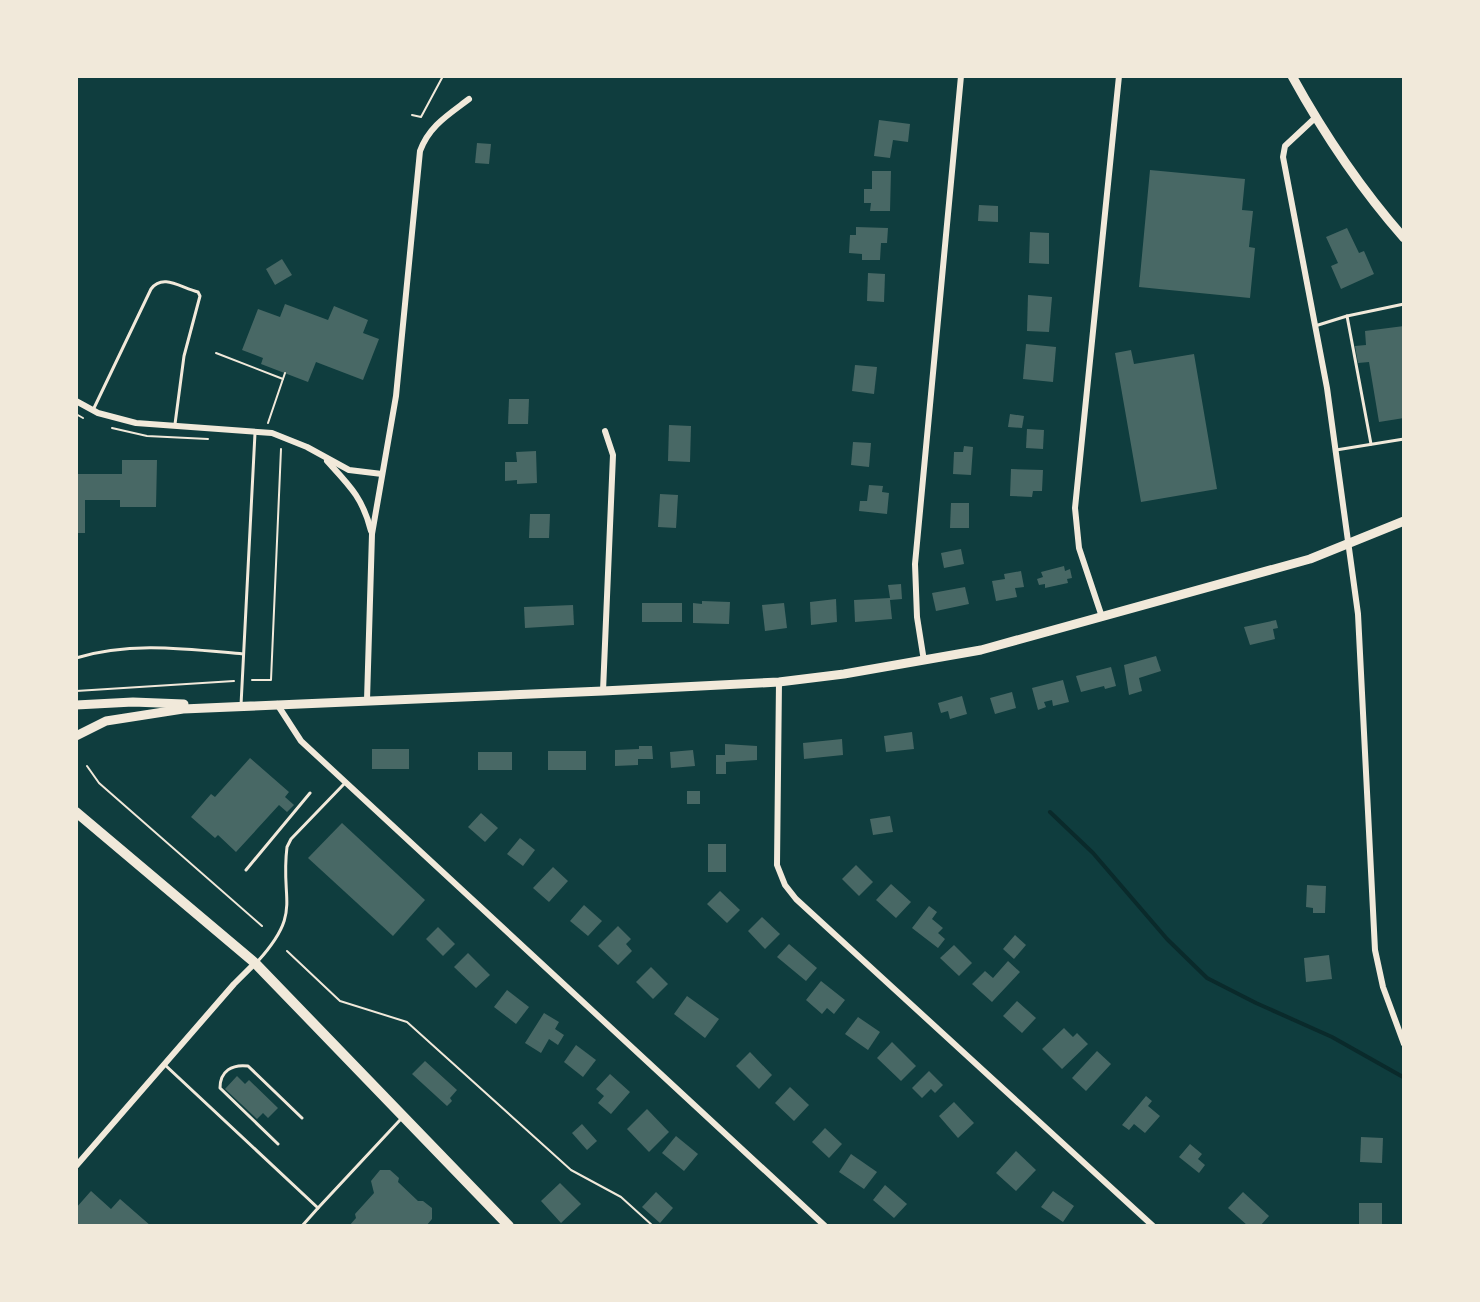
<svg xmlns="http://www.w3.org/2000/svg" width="1480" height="1302" font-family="Montserrat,sans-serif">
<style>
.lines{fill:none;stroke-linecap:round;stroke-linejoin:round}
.stream{stroke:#0a2a2b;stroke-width:4}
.building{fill:#486865}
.path{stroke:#f1e9da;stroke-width:2}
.service{stroke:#f1e9da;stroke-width:3}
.minor{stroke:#f1e9da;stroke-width:6}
.secondary{stroke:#f1e9da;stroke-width:9}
.primary{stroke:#f1e9da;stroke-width:10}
</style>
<rect width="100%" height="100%" fill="#0f3d3e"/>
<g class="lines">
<path class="stream" d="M1050,812L1093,853L1167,939L1207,978L1256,1003L1332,1037L1403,1077"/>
</g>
<g class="building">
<path d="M879,120L910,124L908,142L893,140L890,158L874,156Z"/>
<path d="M477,143L491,144L489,164L475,163Z"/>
<path d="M1150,170L1245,179L1242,210L1253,211L1249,247L1255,248L1250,298L1139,287Z"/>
<path d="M872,171H891L890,211H870L871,203H864V189H872Z"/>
<path d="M979,205L998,206V222L978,221Z"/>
<path d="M856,227L888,228L887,243H881L880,260H862V254L849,253L850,235H856Z"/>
<path d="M1347,228L1359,253L1364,251L1374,274L1341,289L1331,266L1338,263L1326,237Z"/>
<path d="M1030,232L1049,233V264L1029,263Z"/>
<path d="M282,259L292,275L275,285L266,269Z"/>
<path d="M868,273L885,274L884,302L867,301Z"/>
<path d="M1028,295L1052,297L1049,332L1027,331Z"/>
<path d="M285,304L328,320L334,306L368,320L363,333L379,339L363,380L316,362L308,382L261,364L263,358L242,350L258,309L280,317Z"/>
<path d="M1404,326V418L1379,422L1369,362L1358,363L1355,346L1366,345L1365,331Z"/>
<path d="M1026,344L1056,347L1053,382L1023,379Z"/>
<path d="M1131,350L1134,364L1194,354L1217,489L1141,502L1115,353Z"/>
<path d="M855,365L877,367L874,394L852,391Z"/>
<path d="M509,399H529L528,424H508Z"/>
<path d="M1010,414L1024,416L1022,428L1008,427Z"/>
<path d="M669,425L691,426L690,462L668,461Z"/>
<path d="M1027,429L1044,430L1043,449L1026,448Z"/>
<path d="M853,442L871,443L869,467L851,465Z"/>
<path d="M964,446L973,447L971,475L953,474L954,452H963Z"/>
<path d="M536,451L537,483L517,484V480L505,481V462H517L516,452Z"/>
<path d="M122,460H157L156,507H120V500H85V533H76V474H122Z"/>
<path d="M1011,469L1043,470L1042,491H1033L1032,497L1010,496Z"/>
<path d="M869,485L883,486L882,492L889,493L887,514L859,511L860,501H867Z"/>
<path d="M660,494L678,495L676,528L658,527Z"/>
<path d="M951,503H969V528H950Z"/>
<path d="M530,514H550L549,538H529Z"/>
<path d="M961,549L964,564L944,568L941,553Z"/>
<path d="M1064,566L1065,571L1070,569L1072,578L1067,579L1068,583L1045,588V584L1039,585L1037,579L1043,577L1041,572Z"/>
<path d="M1021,571L1024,587L1015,588L1017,597L996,601L992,581L1005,579L1004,574Z"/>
<path d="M901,584L902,599L890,600L892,619L855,622L854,600L890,598L888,585Z"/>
<path d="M965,587L969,604L936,611L932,593Z"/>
<path d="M836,599L837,622L811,625L810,602Z"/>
<path d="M702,601L730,602L729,624L693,623V603L702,604Z"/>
<rect x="642" y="603" width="40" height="19"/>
<path d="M784,603L787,628L765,631L762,605Z"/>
<path d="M573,605L574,625L525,628L524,607Z"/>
<path d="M1276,620L1278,628L1273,629L1275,639L1250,645L1244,627Z"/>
<path d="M1156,656L1161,671L1139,678L1142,691L1129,695L1124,665Z"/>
<path d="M1111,667L1116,686L1105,689L1104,686L1081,692L1076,676Z"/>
<path d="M1063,680L1069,702L1053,706L1052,700L1044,702L1046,707L1038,710L1032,688Z"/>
<path d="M1012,692L1016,708L995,714L990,698Z"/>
<path d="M962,696L967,714L950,719L948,711L941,713L938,703Z"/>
<path d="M912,732L914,749L886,752L884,736Z"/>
<path d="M842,739L843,755L804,759L803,743Z"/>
<path d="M725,744L757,746V760L726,762V774H716V755H725Z"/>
<path d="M639,746H652L653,759H638V765L615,766V750L639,749Z"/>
<rect x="372" y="749" width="37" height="20"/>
<path d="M693,750L695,766L671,768L670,752Z"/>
<rect x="548" y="751" width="38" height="19"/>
<rect x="478" y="752" width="34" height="18"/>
<path d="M250,758L289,792L285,797L294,805L287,812L279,805L236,852L218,835L215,838L191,817L211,794L215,797Z"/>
<rect x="687" y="791" width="13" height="13"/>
<path d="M481,813L498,828L485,842L468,827Z"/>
<path d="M890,816L893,832L873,835L870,819Z"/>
<path d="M342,823L425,900L393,936L308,858Z"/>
<path d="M520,838L535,850L523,866L507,854Z"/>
<rect x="708" y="844" width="18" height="28"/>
<path d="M856,865L873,882L859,896L842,879Z"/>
<path d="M553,867L568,881L549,902L533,888Z"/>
<path d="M891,884L911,902L896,918L876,900Z"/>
<path d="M1307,885L1326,886L1325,913H1313V908L1306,907Z"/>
<path d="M720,891L740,910L727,923L707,904Z"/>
<path d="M584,905L602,921L588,936L570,921Z"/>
<path d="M929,906L937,912L932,919L943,928L938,933L945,939L938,948L912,928Z"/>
<path d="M762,917L780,934L765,949L748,931Z"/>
<path d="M618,926L631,939L626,944L632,951L618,965L598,946Z"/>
<path d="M438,927L455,944L443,956L426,939Z"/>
<path d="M1015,935L1026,945L1014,959L1003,949Z"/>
<path d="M789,944L817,968L806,981L777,957Z"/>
<path d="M954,945L972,963L959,976L940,958Z"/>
<path d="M468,953L490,975L476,988L454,967Z"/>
<path d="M1329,955L1332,979L1306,982L1304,958Z"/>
<path d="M1008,961L1020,972L992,1002L972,984L985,971L993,978Z"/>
<path d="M651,967L668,984L653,999L636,982Z"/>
<path d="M821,981L845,1000L834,1014L827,1008L822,1014L806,1000Z"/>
<path d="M507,990L529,1007L516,1024L494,1007Z"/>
<path d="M687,996L719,1019L705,1038L674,1014Z"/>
<path d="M1017,1001L1036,1018L1022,1033L1003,1016Z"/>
<path d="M544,1013L559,1022L555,1029L564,1035L558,1045L549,1039L541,1053L525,1043Z"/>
<path d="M858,1017L880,1032L868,1050L845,1034Z"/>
<path d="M1064,1028L1073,1037L1077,1033L1088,1044L1062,1069L1042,1049Z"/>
<path d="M892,1042L916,1066L901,1081L877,1058Z"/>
<path d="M576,1045L596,1060L583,1077L564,1062Z"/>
<path d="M1097,1051L1111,1064L1086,1091L1072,1078Z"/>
<path d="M750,1052L772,1075L759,1089L736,1066Z"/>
<path d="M425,1061L457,1090L450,1098L452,1101L447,1106L412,1074Z"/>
<path d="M929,1071L943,1085L935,1093L931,1089L922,1098L912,1088Z"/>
<path d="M610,1074L630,1092L611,1114L598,1103L604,1096L596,1089Z"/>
<path d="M237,1076L245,1084L249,1080L278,1108L268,1118L263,1113L257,1119L225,1089Z"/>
<path d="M790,1087L809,1105L794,1121L775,1103Z"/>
<path d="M1146,1096L1152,1101L1148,1106L1160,1116L1145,1133L1134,1124L1129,1130L1122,1125Z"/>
<path d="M954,1102L974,1123L958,1138L939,1116Z"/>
<path d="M647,1109L669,1132L649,1152L627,1129Z"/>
<path d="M582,1124L597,1141L587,1150L572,1133Z"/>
<path d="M825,1128L842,1144L829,1158L812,1142Z"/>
<path d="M676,1136L698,1154L684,1171L662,1153Z"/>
<path d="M1361,1137L1383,1138L1382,1163L1360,1162Z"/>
<path d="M1190,1144L1202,1154L1198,1159L1205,1165L1199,1173L1179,1157Z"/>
<path d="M1016,1151L1036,1170L1016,1191L996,1173Z"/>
<path d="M851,1154L877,1172L864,1189L839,1172Z"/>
<path d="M380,1170H390L399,1178L398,1182L418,1201H423L432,1208V1219L426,1226H349L356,1218L355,1214L374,1193L371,1181Z"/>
<path d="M560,1183L581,1204L561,1223L541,1201Z"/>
<path d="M885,1185L907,1204L894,1218L873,1200Z"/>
<path d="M91,1191L111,1209L120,1199L151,1226H76V1208Z"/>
<path d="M1053,1191L1074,1206L1063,1222L1041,1207Z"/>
<path d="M656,1192L673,1208L660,1223L642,1207Z"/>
<path d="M1243,1192L1269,1216L1260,1226H1248L1228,1208Z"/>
<rect x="1359" y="1203" width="23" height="23"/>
</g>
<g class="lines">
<g class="path">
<path d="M412,115L421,117L443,76"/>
<path d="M216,353L283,379"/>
<path d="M76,414L83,418"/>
<path d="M268,423L285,373"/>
<path d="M112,428L147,436L208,439"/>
<path d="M252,680H271L281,449"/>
<path d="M76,691L234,681"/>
<path d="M87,766L99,783L262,926"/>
<path d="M287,951L340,1001L407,1022L571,1170L621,1197L653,1226"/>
</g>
<g class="service">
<path d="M1347,316L1371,444"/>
<path d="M1315,326L1347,316L1404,304"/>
<path d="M94,408L151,289C163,273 181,288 198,292L200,296L184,356L175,424"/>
<path d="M1336,450L1404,439"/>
<path d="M76,658C130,641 187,649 243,654"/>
<path d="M241,705L255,433"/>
<path d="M246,870L310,793"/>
<path d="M258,961C303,911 280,902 287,847L291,839L344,784"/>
<path d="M164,1064L318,1208L400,1120"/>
<path d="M278,1144L220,1088C220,1071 232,1064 248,1066L302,1118"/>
<path d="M302,1226L318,1208"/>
</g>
<g class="minor">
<path d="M1315,118L1285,146L1283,157L1327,388L1358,614L1375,950L1383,987L1404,1044"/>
<path d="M76,401L98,413L136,423L272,433L307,447L349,470L382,474"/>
<path d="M327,461C349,485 363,498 371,531"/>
<path d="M1102,617L1079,548L1075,508L1119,76"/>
<path d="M924,661L917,617L915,564L961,76"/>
<path d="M779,682L777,865L785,885L796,899L1153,1226"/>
<path d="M603,691L613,455L605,431"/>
<path d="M367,700L372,534L396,396L420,151C429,126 448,115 469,99"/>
<path d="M277,704L301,741L825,1226"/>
<path d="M76,1166L234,984L255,963"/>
</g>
<g class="secondary">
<path d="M1292,76C1324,134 1360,188 1404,238"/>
<path d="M76,705L133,702L184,704"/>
<path d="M76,736L106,721L183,709L603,691L779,682L844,674L981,650L1310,559L1404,521"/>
</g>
<path class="primary" d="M76,812L255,963L509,1226"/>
</g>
<rect width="1480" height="1302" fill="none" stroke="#f1e9da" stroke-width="156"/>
</svg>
